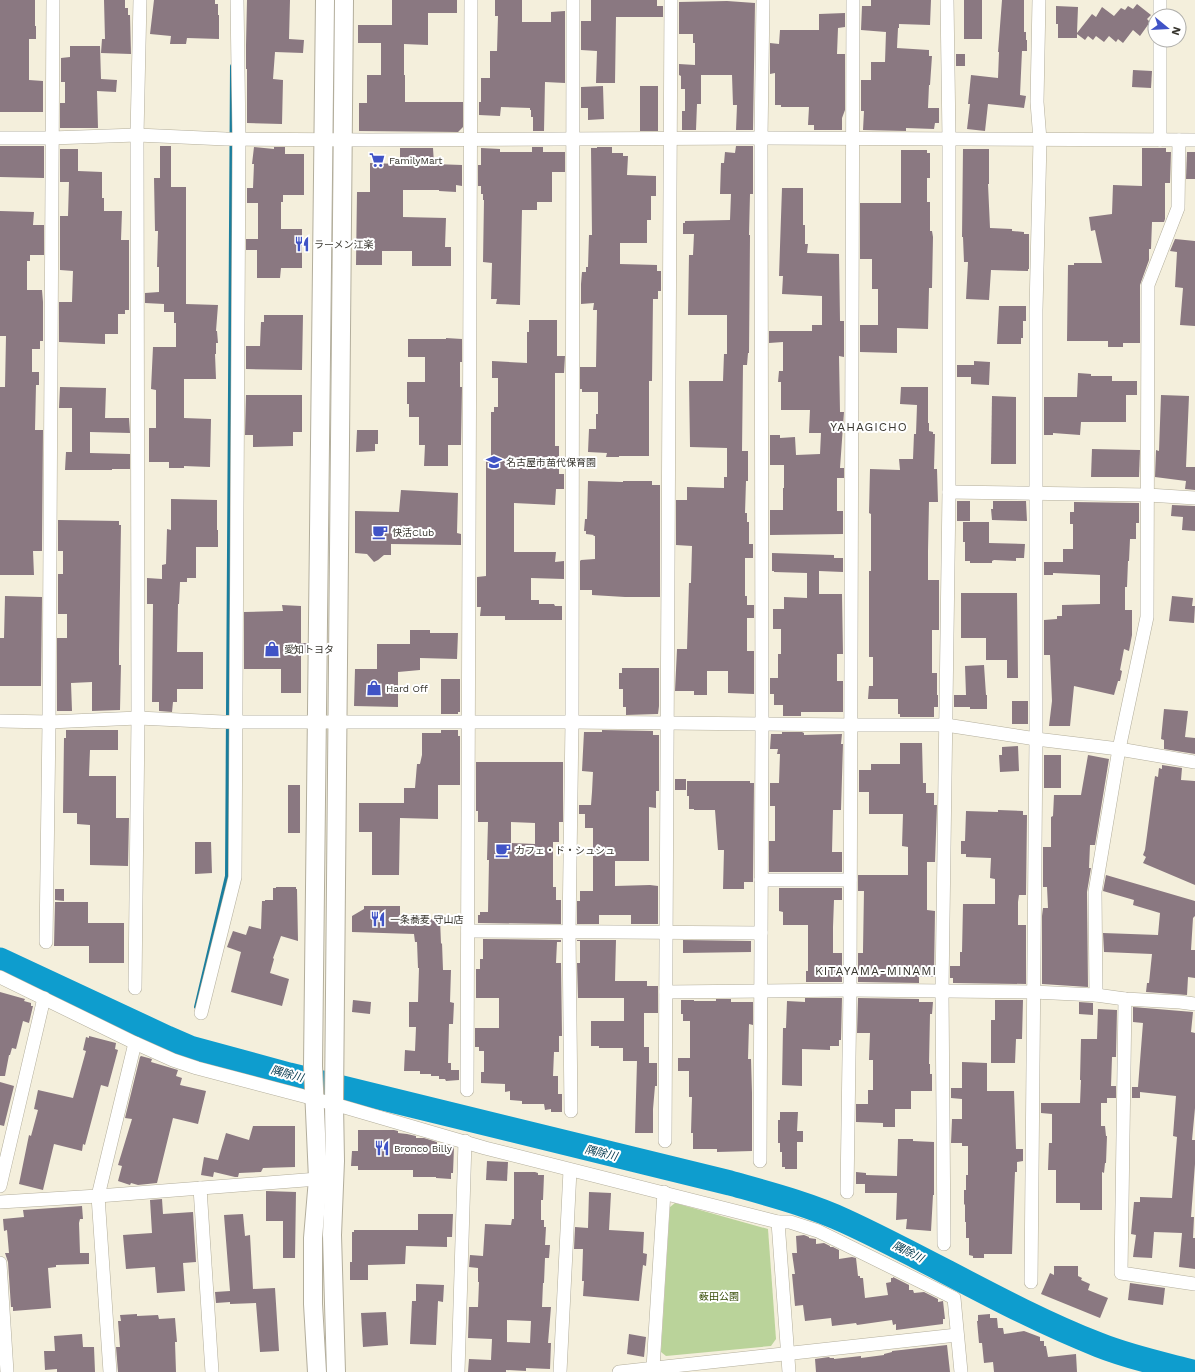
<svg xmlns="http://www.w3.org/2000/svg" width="1195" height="1372" font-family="'Work Sans','Noto Sans JP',sans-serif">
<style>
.green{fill:#bad39a}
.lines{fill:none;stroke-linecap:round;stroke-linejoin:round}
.stream{stroke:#1a7e9e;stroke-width:4}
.river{stroke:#0e9dce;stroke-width:25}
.building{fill:#8a7881;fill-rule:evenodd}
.street-casing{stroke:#b3ae9c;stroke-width:14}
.secondary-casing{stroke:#b3ae9c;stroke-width:20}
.street{stroke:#fff;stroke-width:13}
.secondary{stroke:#fff;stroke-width:18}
.labels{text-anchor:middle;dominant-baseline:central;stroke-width:4;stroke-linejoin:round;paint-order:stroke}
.poi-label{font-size:10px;fill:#37352e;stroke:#fff;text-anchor:start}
.park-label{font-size:10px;fill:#364c06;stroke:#fff}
.water-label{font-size:11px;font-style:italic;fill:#00354a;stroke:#fff}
.quarter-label{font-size:12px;letter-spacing:1px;fill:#37352e;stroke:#fff}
</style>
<rect width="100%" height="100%" fill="#f4efdc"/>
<path class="green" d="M675,1203L768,1229L776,1339L771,1346L666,1356L661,1352L670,1207Z"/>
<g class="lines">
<path class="stream" d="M196,1007L227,876L232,66"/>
<path class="river" d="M0,960L167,1038L190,1048L289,1075L730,1183C769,1194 808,1204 845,1221C930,1260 1012,1311 1099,1345C1129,1357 1161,1364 1192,1372"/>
</g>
<g class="building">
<path d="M0,0H35V26H36V39H29V80L43,81V112H0Z"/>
<path d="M104,0H125V8H128V15H130L131,54L101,53L102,39H105Z"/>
<path d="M154,0H215V4H218V15H219V39L187,38L186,44H170L171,36L150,34Z"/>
<path d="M247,0H290L289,39L304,40L303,53L275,52L273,79L283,80L282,124L247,123V69H246V45Z"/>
<path d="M392,0H457V13H428V45L404,44V75H405V102H463V127L458,132L359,131V103H367V75H381V43H358V25H392Z"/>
<path d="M495,0H522V22H551V12L565,11V83L545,82L544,131H533V117H531V110H530V108L501,107L500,116L479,115V102H481V78H490V51H497L498,16H495Z"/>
<path d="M591,0H657V6H663V17H616L615,83H596L597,51L581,50V21H591Z"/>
<path d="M871,0H931L930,25L899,24V28H898L897,48L929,50V56H932L930,85H929L928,108H939V123H935L934,129L906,128V131L863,130L864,111H861V80H871V62H885L886,32L861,30L862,6H871Z"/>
<rect x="964" y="0" width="18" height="39"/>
<path d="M1002,0H1024V32H1026V40H1027V51H1022L1020,95L1026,96L1024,108L988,104L985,131L967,129L970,104H968L971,75L998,78L999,52H998Z"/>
<path d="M727,1L755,3L753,130H736L737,105H733L732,75H701V104H697L696,130H682V111H685V89H681V76L679,75V64L695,65V43H693V34H679V2Z"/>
<path d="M1137,4L1151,15L1147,19L1150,22L1140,36L1133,30L1123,43L1118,39L1116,42L1109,36L1104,42L1096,36L1093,40L1088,36L1085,40L1077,34V38H1058V24H1056V6L1078,7L1077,33L1092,14L1096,17L1102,7L1114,16L1121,8L1125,10L1128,6L1133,9Z"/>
<path d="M845,13V27L838,28L837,54H845V110L842,118V130H814V125H808L809,107H781V105H775V73L770,74V43L779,44L780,30H819V14Z"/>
<path d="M70,46H100L101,79L117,80L116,92L97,91L98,128H60V103H65V82H61V58L70,57Z"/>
<rect x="956" y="54" width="9" height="12"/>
<path d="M1133,70L1152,71L1151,88L1132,87Z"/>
<path d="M603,86L604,119L588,120V108H581V87Z"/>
<rect x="640" y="86" width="18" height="45"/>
<path d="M0,146H44V178L0,177Z"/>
<path d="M160,146H171V187H186V304L218,305L216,331H217L218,343H216V354H215L216,379H184V418L211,419L210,467L184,466V468H169V462H149V428H156V390L151,389L153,347H176V323H174V312H164V304L145,303V293L159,292V267H157L158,231H155L154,178H160Z"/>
<path d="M736,146H753V194H750L749,235H750L749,353H748L747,365H743L742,451H748V481H746L745,513H747V522H749V544H753V558H745V596H747V605H754V618H747V651H754V694L728,693V671H707V695H694V691H675L677,649H687L689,583H691L692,546L676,545V500H687V487L724,488V477H727V448L690,447L689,381H723L724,354H727V315H688L689,255H693L694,234H683V223H685V221L730,220L731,194H720L721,163H724L725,152L735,153Z"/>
<path d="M254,147L274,149V147H285V154H304V195H283V202H281V229H302V268H281L280,278H257V250H246V239H258V203H247V188H253L254,164H252Z"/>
<path d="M532,147H543V152H565V172H552V202H537V210H522L520,305L496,304L497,299H491L492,263L483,262L484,200H483V194H481V186H478V165H481V148L500,149V152H532Z"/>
<path d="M597,147H612V153H623V156H628L627,175L656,176V196H651V220H647V243H620V264L657,265V271H661V291H658V299H653L652,381H649V456H619V457H606L607,453L588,452L589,429H596V414H598V392H582V389H580V367H596L597,310H593L594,303L581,304V284L582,272H586V267H588L589,235H592L591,148H597Z"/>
<path d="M400,148H433L434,164L462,165V186L456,185V192L439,191V190H403V217L446,218L445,247H451V266H412V251H382V265H356L357,192H370V163L400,164Z"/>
<path d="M1142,148H1166V152H1171L1170,183H1165V219L1164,222H1152L1151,249H1149V260L1140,285V343H1123V347H1108V341H1067L1068,265H1074V263H1102L1095,230L1091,231L1089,217L1112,214L1113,185L1142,186Z"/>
<path d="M60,149H78V171L102,172V198H104V211H122L121,240H129V310H125V314H118V334H105V344L59,342V302H72L73,271L60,270V216H68L69,182H60Z"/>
<path d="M963,149H989V184H988L990,228L1012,229V231L1024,232V234H1029V269H1028V271L991,270L989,300L966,299L968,262H964L963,237H962Z"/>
<path d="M901,150H927V153H930V178H927V202H930V231H932L933,237L932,288H929L928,329L897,328V353L860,352V325H878V289H872V259H860V203H901Z"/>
<path d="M1187,152H1195V179H1186Z"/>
<path d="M782,188H803V225H805V244H808L807,253L839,254L840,321H844V357L839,356L840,412H844L840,468H844V478H837V511H843V534L770,535V510H783V488H784V465H770V435H780V438L795,437L796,455L820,454L821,433H809L810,410H781V382H778L779,371H783V342L769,343V331H812V325H822V296L782,294L783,276H779Z"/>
<path d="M0,211L34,212L33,225H44V255H30V261H27V290H42L43,302V341H40V349H32V372H39V385H36L35,430H43L42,551H33L34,575H0V387H5L6,336H0Z"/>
<path d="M1175,239L1195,241V326L1180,325L1183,288L1175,287L1177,252L1170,251Z"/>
<path d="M999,306H1026V321H1023V338H1021V344H997Z"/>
<path d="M264,315H303L302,370L246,369V346H260L261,322H264Z"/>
<path d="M529,320H557V356H565L564,373H555V446H559V474H564V489H556L555,505L514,503V552H556L555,562L564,561V579L531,578V600H539V604H554L555,606H562V620H505V616H480L481,607H477V577L486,576V458H491V412H494V407H498V378H492V361L527,363V332H529Z"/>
<path d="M446,338L462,339V362H460V387H462L461,445H448V466H424L425,445H419V417H409V404H407V382H425V357H408V339H446Z"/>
<path d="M974,361L990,362L989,385L971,384V377H957V365H974Z"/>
<path d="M1078,373L1091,374V376H1112V381H1137V395H1126V422H1081L1080,435L1053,433V435H1044V397H1077Z"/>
<path d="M60,387L106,388L105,418H129L130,433L90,432V453L130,454V469H112V470H65L66,452H72V408H59Z"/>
<path d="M901,387H928V423H929V431L933,432V434H935L934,469H937L938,502H929L928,551V580H939V630H932V673H937V695H938V707H934V717H900V714H898V699H868L869,686H873V657H869V571H871V514L869,513L870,469L900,470L899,459H913L914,434H916L917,405L900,404Z"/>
<path d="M246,395H302V432H293V446L253,447V435H245Z"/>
<path d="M1161,395L1189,396L1186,467H1195V490L1185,489L1186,481L1155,477L1156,450L1159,451Z"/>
<path d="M992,396L1016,397V464H991Z"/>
<path d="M357,430H378V444H375V451L356,452Z"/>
<path d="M1092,449L1140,450L1139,477H1091Z"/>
<path d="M588,481L623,482V481H652V485H660V597H625L592,595V590H580V561L581,560L595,559V536H593L594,535L586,534V531H584L585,519H587Z"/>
<path d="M401,490L458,493L457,533L461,534V545L391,544V555H384L378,560L374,562L367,554L355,553V511L399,512Z"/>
<path d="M171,499L217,500V530H218V547H196V578H187V582H180L179,604H178L177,652H203V689H177V702H173L172,712L159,711V702H152L153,604H147V578L162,579V565L166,564L167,529L171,530Z"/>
<rect x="957" y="501" width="13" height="20"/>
<path d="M993,501H1026L1027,521L992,520L991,509H993Z"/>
<path d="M1074,502L1139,503V523H1136V539H1130L1129,561H1128L1127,587H1125V610H1132V635L1129,651L1124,649L1120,670L1122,671L1120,681H1118L1114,695L1074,686L1070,726H1049L1052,701L1050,655H1044V620L1057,619V616H1062V605L1100,604V575L1053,573V575H1044V562H1063V549H1073V524H1070V512H1074Z"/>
<path d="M1172,505L1195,506V531L1182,530L1183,517L1171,516Z"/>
<path d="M58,520L119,521V525H121L119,650V665H121L120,710L92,711V682L71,683L72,711H57V638H67V614H58V574H63V551H58Z"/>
<path d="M963,522H989V543L1025,544L1024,558H1016V561L994,560L992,561V563H970V561H965V542H963Z"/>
<path d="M772,553L834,555V558H843V572L819,571V594H842L843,654H837V681H843V712H801V716H783V705H774V694H770V678H778V654H781V629H773V609H784V597L807,598V573L774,572V571H772Z"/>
<path d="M961,593H1017L1018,678H1007V660H986V638H961Z"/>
<path d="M5,596L42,597L41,686H0V638H4Z"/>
<path d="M1172,596L1193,598L1192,606H1195L1194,623L1169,621Z"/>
<path d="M282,605L301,606V643H307V653H301V693H281V669H244V612L283,611Z"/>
<path d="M410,630H430V633H458L457,659L420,658V670L398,672V707L354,706L355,669H377V644H410Z"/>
<path d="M984,665L986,695H987V709H970V707H954V695H966L965,666Z"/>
<path d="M622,668H659V706L658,714L626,715V707H623V689H619V673H622Z"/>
<path d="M441,679H460V712H458V714H441Z"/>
<rect x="1012" y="701" width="16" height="23"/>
<path d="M1164,709L1188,711L1185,737L1195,738V754L1164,749V740L1161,739Z"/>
<path d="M66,730H118V750H90L89,776H116V818H129L128,866L90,865V825L77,824V813H63L64,738H66Z"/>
<path d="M441,730H458V736H460V785H438V819L400,818L399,875H372V832H359V803H404V788H415L417,764H420L422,755V733H441Z"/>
<path d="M602,730L653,731V735H659V791H656V808L649,807V861H615V886L650,885L658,886V924H631V915H599V924H577V901H580V891H593V828H585V814H579V805H591L592,792L593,772L582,771L584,732H602Z"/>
<path d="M782,732H802L804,733V735L842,734L841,744H843L841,810H833L832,852H842V872H769V841H775V806H770V783H779L780,754H777L778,749H770L771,734H782Z"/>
<path d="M900,743H922L923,783H926V793H934V805H937L935,862H927V910L935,911L934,977H919V983L858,982V953H863V950L864,891H858V875H908V847L902,846L903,814H869V792H859V770H871V764H900Z"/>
<path d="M1018,746L1019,771L1000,772L999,755H1002V747Z"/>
<rect x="1044" y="755" width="17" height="33"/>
<path d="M1088,755L1109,759L1095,845H1090L1089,868H1091L1087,892L1088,987L1042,984V916L1043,908H1048L1047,887H1043V847H1051V817L1053,816L1054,795H1081Z"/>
<path d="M476,762H563V822H559V842H553V887H556V900H561V924L478,923V915H480V912H488L489,860H487L488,822H478V811H476ZM511,822L535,823V844L511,843Z"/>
<path d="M1162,765L1182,768L1181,780L1195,781V885L1143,863L1146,857L1143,855L1145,850L1155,776L1158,777L1159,768L1162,769Z"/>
<rect x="675" y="779" width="11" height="11"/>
<path d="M687,781H750V783H754L753,882H744V889H723L724,850H718L715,810H694V809H689V796H687Z"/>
<rect x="288" y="785" width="12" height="48"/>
<path d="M998,810L1023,811V815H1027L1026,895H1019L1018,902V925H1026V984L953,983V978H950V966H960V952H962L963,904H995V879L990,878L991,858L966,857V854H961V841H965L966,811L998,812Z"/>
<path d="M195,842H211L212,873L195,874Z"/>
<path d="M1106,875L1195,901V916L1193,918L1191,950H1195V978L1188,977L1187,995L1146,992L1147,983H1149L1152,954L1104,952L1103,933L1158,935L1160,913L1133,905L1134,900L1103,891Z"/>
<path d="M276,887H296V889H297L298,941L281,936L273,958L274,959L270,973L289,979L282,1006L231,992L241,952L227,947L233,931L246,935L249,926L261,929L262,901H265V900H273V888H276Z"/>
<path d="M779,888H842V900H834L833,927V953H842V982H806V971H808V925H783V912L779,911Z"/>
<path d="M55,889H64V901L55,900Z"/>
<path d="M55,902H88V923H124V963H89V946H54Z"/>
<path d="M364,906H400V920L440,919L441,944L442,943L443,970H451L450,1002L454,1003L453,1024H449L448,1063H451V1070H459V1080L446,1081L445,1079H439V1076H431V1074H420V1071H404L405,1050L415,1051L416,1027H409V1002H418L419,968H418L417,942H415L414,934L352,932V916L364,909Z"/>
<path d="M483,939L561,940V942H557L556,963H561L562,1036H559V1052H554L553,1076H558V1094H562V1112H551V1109L545,1110L544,1104H522V1101L510,1100V1091L505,1092V1084L481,1083V1072H484V1051H479V1047H475V1028H499V998H476V969H480V959H483Z"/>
<path d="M577,940H616L615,981H647V986H658V1013H644V1047H649V1063H657V1086H655L653,1109V1133H635L637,1061H623V1048H599V1046H591V1021H624V998H578L577,963H580V941H577Z"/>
<path d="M683,940L751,941V952L683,953Z"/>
<path d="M0,992L25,999L24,1001L31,1003V1006H33L29,1023L23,1021L16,1049L12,1048L10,1055H9L5,1076H0Z"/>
<path d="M805,998H842L841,1040H839V1046H830V1050L802,1049V1086L782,1085L783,1028H786L787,1001L805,1002Z"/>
<path d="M858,998L919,999V1002H933L932,1014H930L929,1064H930V1074H932V1091H911V1109H895V1127H883V1123L856,1122V1104H868V1090H873V1060H869L870,1033H857Z"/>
<path d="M716,999H731V1002H753V1025L749,1024L748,1059H751L752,1093V1151L717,1152V1149H693V1133H691L692,1097H689V1071H678V1058H690V1021H683V1014H681V1000H694V1001H716Z"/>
<path d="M353,1000L371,1002L370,1014L352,1012Z"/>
<path d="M995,1000H1023L1022,1039H1016L1015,1063H991V1020H995Z"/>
<path d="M1079,1002L1093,1003V1015L1079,1014Z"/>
<path d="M1133,1007L1193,1012L1191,1032L1195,1033V1108L1192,1140H1195V1164L1191,1217H1194L1193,1238H1195V1269L1179,1267L1182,1233L1154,1232L1152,1258L1133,1257L1136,1235L1131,1234L1134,1202H1140V1197L1172,1198L1177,1137L1173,1136L1176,1096L1140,1092V1098H1132V1087H1138L1143,1023L1133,1022Z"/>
<path d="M1098,1009L1117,1010L1116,1057H1112L1111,1086H1116V1098H1107V1103H1101V1126H1105L1106,1136H1107L1106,1163H1105L1104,1173L1102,1172V1210H1080V1203H1056V1170H1048L1049,1143H1052V1114L1041,1113V1103H1080L1081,1080H1080L1081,1039H1097Z"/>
<path d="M89,1036L116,1043L115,1049L118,1050L108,1087L101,1085L85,1145L83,1144L82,1151L54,1144L43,1190L19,1184L29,1135L31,1136L38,1110L34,1109L38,1090L73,1098L86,1051L83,1050L86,1037L89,1038Z"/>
<path d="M141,1056L152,1059L151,1062L178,1070L176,1076L182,1078L180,1085L206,1091L198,1124L173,1118L157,1183L138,1185L131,1183L130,1185L118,1181L122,1166L118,1165L132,1119L125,1118L140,1057Z"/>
<path d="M962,1062L987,1063V1091H1014L1016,1149H1023V1161L1017,1162V1172H1015L1012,1254H984V1258H973V1256L969,1255V1238H966V1222H965V1205L964,1204V1190H966V1175H968V1146H962V1143H951L952,1119H962V1099L951,1098V1088H962Z"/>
<path d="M0,1082L14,1086L4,1126L0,1125Z"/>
<path d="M780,1112H798L797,1131H803V1142H797V1169H785V1167H782V1152H780V1143H778V1120H780Z"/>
<path d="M253,1126H295V1167L263,1168L261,1172L239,1173L238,1177H235L214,1172L213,1177L201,1175L204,1157L218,1160L226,1133L249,1140Z"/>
<path d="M358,1130H394L398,1131V1133L407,1134L416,1136V1138H424L437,1142V1145H446L454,1147L453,1173H451V1179L436,1178V1177H413V1170H358V1166H351L352,1151H358Z"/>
<path d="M898,1139H913V1141L934,1142V1195H933L931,1231L906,1229L907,1219L896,1220L897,1193H865V1184H856V1172L866,1173V1175L897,1176Z"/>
<path d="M487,1161L508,1162L507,1181L486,1180Z"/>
<path d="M514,1172H535L538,1173V1175H544L543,1200H541V1220H544V1227H546L545,1245H550L549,1258H545L544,1283H543L542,1307H551L548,1343H551L550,1369L526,1368V1371L506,1370V1372H468L469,1359L491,1360L492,1339L468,1338L469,1307H478L479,1282H478V1268L469,1267L470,1255L483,1256L485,1224L511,1225L512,1219H514ZM507,1320L531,1321L530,1343L507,1342Z"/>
<path d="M266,1191L296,1192L295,1258H283V1221H266Z"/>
<path d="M589,1192L611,1193L609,1230L644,1232L643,1253L647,1254L646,1266L643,1265L639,1301L583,1296L584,1281H582L583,1249H574L575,1227L588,1228Z"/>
<path d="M162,1199L163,1214L193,1212L196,1262L183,1263L185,1291L157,1293L155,1267L126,1269L123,1235L152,1233L150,1200Z"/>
<path d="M82,1206L83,1219H80L79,1223L80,1253H89V1264L56,1265V1267L48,1268L51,1308L13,1311V1307H11L8,1262L5,1253H9L7,1230L4,1231L3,1219L24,1217L23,1210Z"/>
<path d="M243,1214L245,1236L250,1235L253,1289L275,1288L279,1351L260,1352L256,1303L230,1304V1302L216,1303L215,1292L230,1291L224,1215Z"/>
<path d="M418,1214H453L452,1237H447V1247L406,1246L405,1264L368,1265V1280H350V1262H352V1232H354V1230H418Z"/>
<path d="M804,1235L809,1237V1238L816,1239V1244L824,1243L830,1246V1247H833L839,1250V1259L852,1257L856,1258L858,1276H860V1278H863L865,1298L888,1295L886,1283L891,1282V1278H893V1277L909,1285V1290H913L914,1293L924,1292L938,1299V1302L943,1301L945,1319H943V1324L896,1330V1324L893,1325L892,1320L857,1325L856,1323L832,1326L831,1318L805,1321L803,1305L795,1306L792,1274H795L792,1253H797L796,1236Z"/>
<path d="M1054,1266H1078V1276L1082,1278L1081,1280L1090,1284L1088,1290L1108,1298L1100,1318L1041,1294L1050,1273L1054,1275Z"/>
<path d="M1130,1283L1165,1288L1163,1305L1128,1300Z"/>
<path d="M416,1284L444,1285L443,1302L438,1301L436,1345L410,1344L412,1301H416Z"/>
<path d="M386,1312L388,1345L363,1347L361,1313Z"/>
<path d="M137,1314V1316L158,1315L159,1319L175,1318L177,1342H175L176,1372H118L116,1347H120L118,1321H121L120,1315Z"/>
<path d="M990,1314V1318H997L998,1328H1003L1004,1334L1024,1331L1040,1337V1341H1044V1346H1046L1048,1357L1076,1354L1077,1372H994L993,1362L984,1363L982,1343H979L977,1321H978V1315Z"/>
<path d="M82,1334L83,1347H94L95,1372H57V1369L45,1370L44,1351H55L54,1336Z"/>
<path d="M629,1334L646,1337L644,1357L627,1354Z"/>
<path d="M947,1345L950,1372H816L815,1359L829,1357L830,1358H834V1359L861,1356V1358L884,1355V1354L892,1352V1351Z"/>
</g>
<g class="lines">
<defs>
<g id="street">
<path d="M1160,0V16"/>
<path d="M1160,40V140"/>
<path d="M0,138H51L137,135L226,139L369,140L761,138L1195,140"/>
<path d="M949,492L1148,495L1195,498"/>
<path d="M0,721L49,722L138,718L223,722H572L851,725H946L1036,739L1119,749L1195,762"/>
<path d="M761,880H850"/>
<path d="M468,931L761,933"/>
<path d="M46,942L49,722L53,0"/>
<path d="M0,977L135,1043L173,1060L197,1068L334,1104L485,1148L778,1222L789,1372"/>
<path d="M135,988L138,718L137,135L140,0"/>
<path d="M666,992L850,990L1033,992L1096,995L1125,999L1180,1002L1195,1004"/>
<path d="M1096,995L1095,892L1119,749L1147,617L1148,285L1178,208L1179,140"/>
<path d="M1125,999L1121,1273L1195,1284"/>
<path d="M201,1013L235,877L239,138L237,0"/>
<path d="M467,1090L471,0"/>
<path d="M571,1111L569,932L572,722L573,0"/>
<path d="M665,1141L671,0"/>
<path d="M760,1161L762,725L761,138L763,0"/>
<path d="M0,1186L44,998"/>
<path d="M200,1188L212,1372"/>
<path d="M847,1192L850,990L853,0"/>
<path d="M0,1202L98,1196L318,1179"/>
<path d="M778,1222H790L818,1231L954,1298L961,1372"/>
<path d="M944,1244L942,991L949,492V139L947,0"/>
<path d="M0,1263L7,1372"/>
<path d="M1031,1282L1036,739V310L1040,140L1037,102L1039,0"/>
<path d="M653,1368L664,1192"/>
<path d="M110,1372L98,1196L135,1043"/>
<path d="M458,1372L465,1141"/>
<path d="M560,1372L570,1170"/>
<path d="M619,1372L957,1335"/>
</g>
<g id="secondary">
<path d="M317,1372L313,1304V1238L318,1179L313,1066L325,0"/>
<path d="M336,1372L332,1235L335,1161L334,1104L344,0"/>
</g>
</defs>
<use href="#street" class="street-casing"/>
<use href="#secondary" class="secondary-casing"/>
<use href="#street" class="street"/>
<use href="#secondary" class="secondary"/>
</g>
<defs>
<symbol id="supermarket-bare" viewBox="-9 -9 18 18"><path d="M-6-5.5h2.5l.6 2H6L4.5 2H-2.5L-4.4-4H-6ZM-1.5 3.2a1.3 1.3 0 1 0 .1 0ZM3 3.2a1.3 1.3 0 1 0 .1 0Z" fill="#4053c6" stroke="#fff" stroke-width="2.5" paint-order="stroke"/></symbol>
<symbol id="restaurant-bare" viewBox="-9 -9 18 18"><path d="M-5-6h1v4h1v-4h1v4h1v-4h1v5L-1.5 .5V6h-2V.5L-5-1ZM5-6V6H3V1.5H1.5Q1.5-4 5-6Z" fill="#4053c6" stroke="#fff" stroke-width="2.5" paint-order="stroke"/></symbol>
<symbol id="school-bare" viewBox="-9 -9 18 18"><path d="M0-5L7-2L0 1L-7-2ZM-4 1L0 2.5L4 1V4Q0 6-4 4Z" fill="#4053c6" stroke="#fff" stroke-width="2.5" paint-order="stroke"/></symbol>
<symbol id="cafe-bare" viewBox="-9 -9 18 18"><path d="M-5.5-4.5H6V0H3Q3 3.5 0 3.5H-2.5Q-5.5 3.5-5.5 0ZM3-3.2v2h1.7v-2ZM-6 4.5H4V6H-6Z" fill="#4053c6" stroke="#fff" stroke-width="2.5" paint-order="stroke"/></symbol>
<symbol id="shop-bare" viewBox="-9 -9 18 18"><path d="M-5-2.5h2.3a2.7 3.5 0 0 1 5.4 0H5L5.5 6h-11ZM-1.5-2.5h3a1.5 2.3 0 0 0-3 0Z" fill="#4053c6" stroke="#fff" stroke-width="2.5" paint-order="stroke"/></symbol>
</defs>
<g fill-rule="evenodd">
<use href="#supermarket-bare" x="366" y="149" width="22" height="22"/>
<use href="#restaurant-bare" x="291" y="233" width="22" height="22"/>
<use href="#school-bare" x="483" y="451" width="22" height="22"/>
<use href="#cafe-bare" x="369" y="521" width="22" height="22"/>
<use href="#shop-bare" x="261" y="638" width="22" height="22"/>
<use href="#shop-bare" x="363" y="677" width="22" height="22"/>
<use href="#cafe-bare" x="492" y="839" width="22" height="22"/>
<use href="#restaurant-bare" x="367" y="908" width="22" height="22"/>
<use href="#restaurant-bare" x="371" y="1137" width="22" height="22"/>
</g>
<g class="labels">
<g class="poi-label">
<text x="389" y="160">FamilyMart</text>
<text x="314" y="244">ラーメン江楽</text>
<text x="506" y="462">名古屋市苗代保育園</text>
<text x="392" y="532">快活Club</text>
<text x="284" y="649">愛知トヨタ</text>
<text x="386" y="688">Hard Off</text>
<text x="515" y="850">カフェ・ド・シュシュ</text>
<text x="390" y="919">一条蕎麦 守山店</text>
<text x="394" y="1148">Bronco Billy</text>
</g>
<g class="park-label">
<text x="719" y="1296">薮田公園</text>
</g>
<g class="water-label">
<text transform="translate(287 1074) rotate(15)">隅除川</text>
<text transform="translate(601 1153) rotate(14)">隅除川</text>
<text transform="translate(908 1252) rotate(27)">隅除川</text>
</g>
<g class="quarter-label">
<text x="869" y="427">YAHAGICHO</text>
<text x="876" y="971">KITAYAMA-MINAMI</text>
</g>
</g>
<g transform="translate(1167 28) rotate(108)"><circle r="19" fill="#ffffff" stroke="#afaeab"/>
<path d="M0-3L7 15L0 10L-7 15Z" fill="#4053c6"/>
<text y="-6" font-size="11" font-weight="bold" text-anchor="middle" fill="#37352e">N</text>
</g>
</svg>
